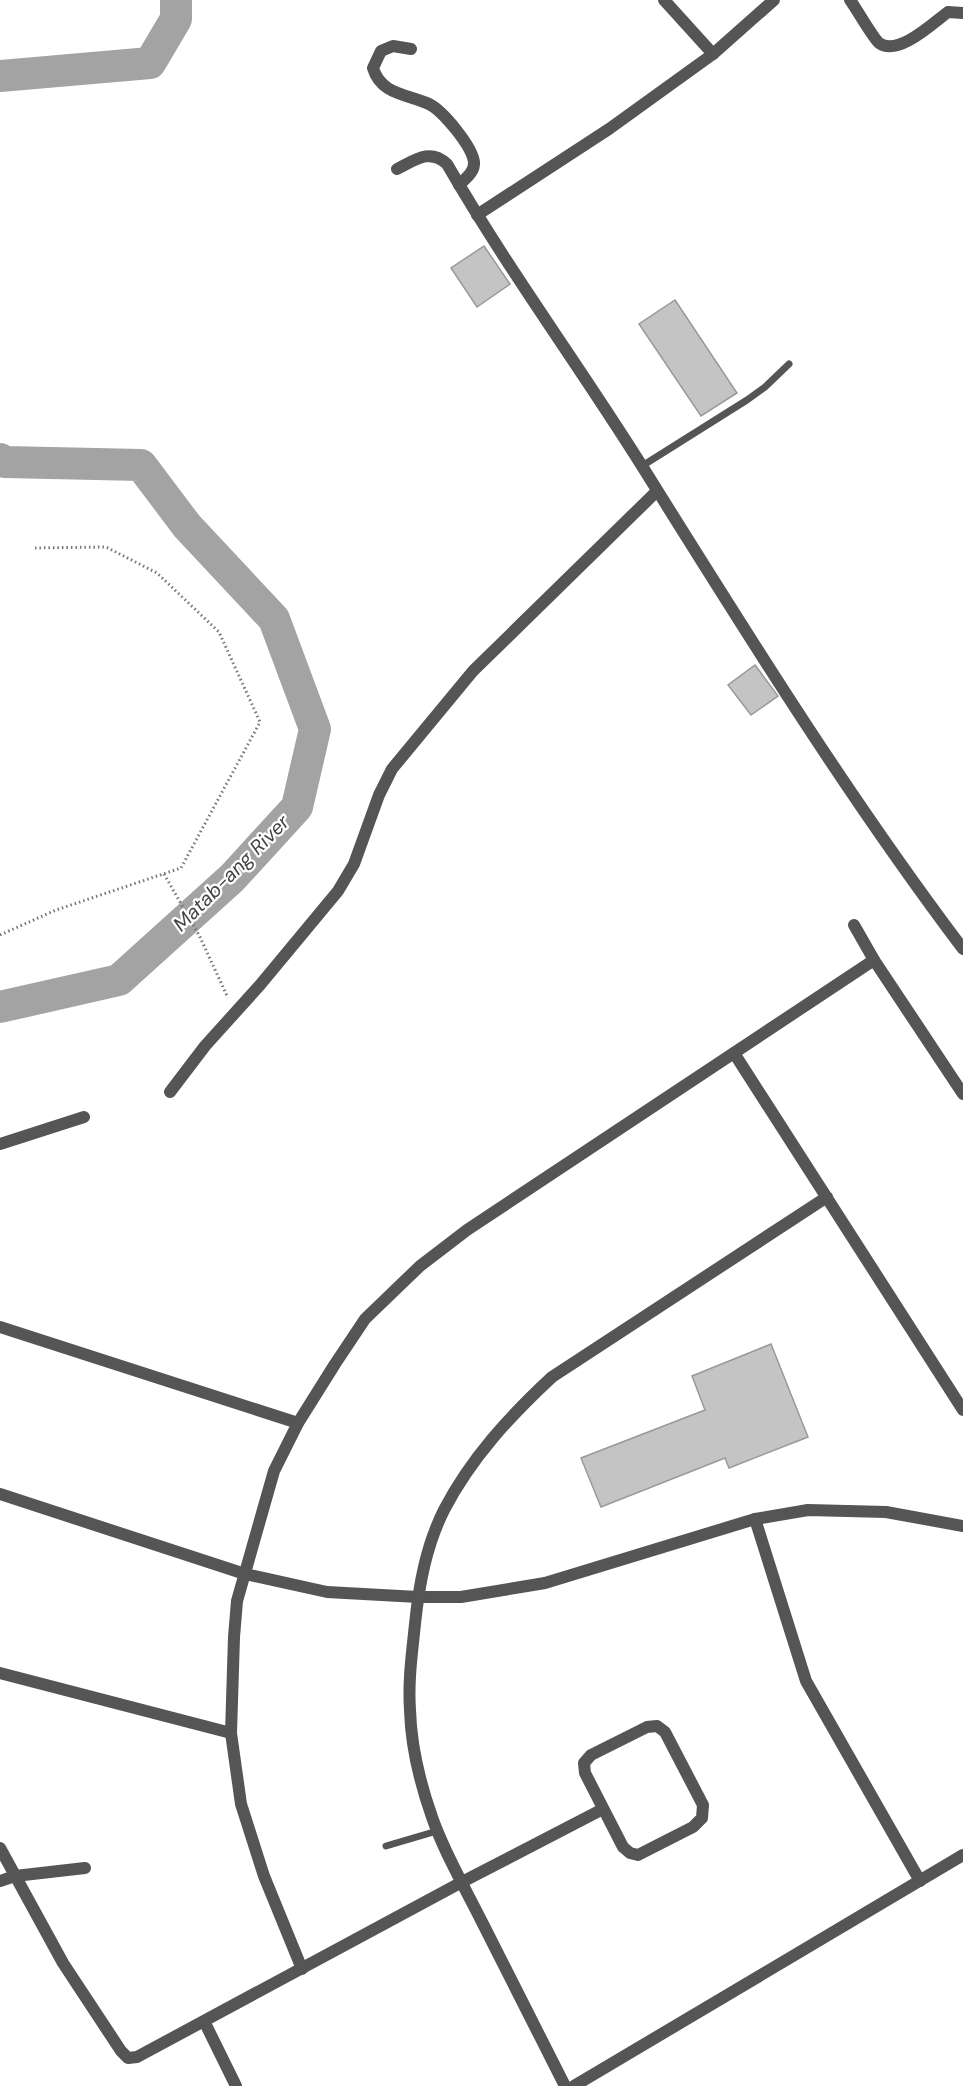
<svg xmlns="http://www.w3.org/2000/svg" width="963" height="2086" font-family="'DM Sans',sans-serif">
<style>
.lines{fill:none;stroke-linecap:round;stroke-linejoin:round}
.river{stroke:#a3a3a3;stroke-width:32}
.building{fill:#c4c4c4;stroke:#999;stroke-width:1.5}
.path{stroke:#777;stroke-width:3;stroke-dasharray:1.5 3;stroke-linecap:butt}
.service{stroke:#555;stroke-width:7}
.minor{stroke:#555;stroke-width:12}
.labels{text-anchor:middle;dominant-baseline:central;stroke-width:4.5;stroke-linejoin:round;paint-order:stroke}
.water-label{font-size:20px;font-style:italic;fill:#444;stroke:#fff}
</style>
<rect width="100%" height="100%" fill="#fff"/>
<g class="lines">
<g class="river">
<path d="M0,76L150,63L176,19V0"/>
<path d="M0,459L5,462L141,465L187,526L274,619L315,729L297,807L232,878L119,980L0,1007"/>
</g>
</g>
<g class="building">
<path d="M484,246L510,284L477,307L451,268Z"/>
<path d="M675,300L737,393L701,416L639,324Z"/>
<path d="M755,665L778,696L751,715L728,685Z"/>
<path d="M771,1344L808,1437L729,1468L725,1458L601,1507L581,1458L705,1410L692,1376Z"/>
</g>
<g class="lines">
<g class="path">
<path d="M164,874L200,937L228,998"/>
<path d="M0,935L56,910L181,868L260,722L219,632L157,573L106,547L35,548"/>
</g>
<g class="service">
<path d="M642,466L747,400L765,387L789,364"/>
<path d="M386,1846L437,1831"/>
</g>
<g class="minor">
<path d="M664,0L713,54"/>
<path d="M850,0C856,8 873,38 879,43C898,57 933,23 948,12L963,13"/>
<path d="M411,49L393,46L381,51L373,68C381,95 408,94 429,104C443,111 472,146 474,162C475,172 465,179 459,185"/>
<path d="M397,169C415,160 430,148 447,164C507,268 578,364 642,466C744,629 846,794 963,949"/>
<path d="M477,215L609,129L713,54L774,0"/>
<path d="M854,925L874,960L963,1094"/>
<path d="M734,1053L963,1410"/>
<path d="M170,1092L205,1046L260,985L338,891L354,864L379,795L392,769L473,671L657,491"/>
<path d="M0,1144L84,1117"/>
<path d="M0,1327L298,1423"/>
<path d="M0,1494L245,1574L327,1592L418,1597H461L545,1583L755,1519L808,1510L886,1512L963,1526"/>
<path d="M755,1519L806,1681L920,1881"/>
<path d="M0,1673L231,1733"/>
<path d="M657,1726L665,1732L703,1805L702,1818L693,1827L638,1855L630,1853L623,1847L585,1773L584,1763L591,1755L647,1727Z"/>
<path d="M0,1848L63,1963L121,2051L128,2058L137,2057L462,1882L603,1809"/>
<path d="M0,1881L15,1876L85,1868"/>
<path d="M302,1969L264,1876L241,1804L231,1733L234,1637L237,1601L274,1471L298,1423L335,1364L365,1319L420,1266L467,1230L874,960"/>
<path d="M205,2023L236,2086"/>
<path d="M565,2086C537,2031 509,1975 481,1920C464,1886 444,1852 432,1817C420,1783 411,1746 410,1710C408,1681 412,1653 415,1624C419,1585 426,1546 444,1510C471,1458 510,1416 552,1377L827,1197"/>
<path d="M574,2086L963,1855"/>
</g>
</g>
<g class="labels">
<g class="water-label">
<text transform="translate(231 873) rotate(-45)">Matab-ang River</text>
</g>
</g>
</svg>
